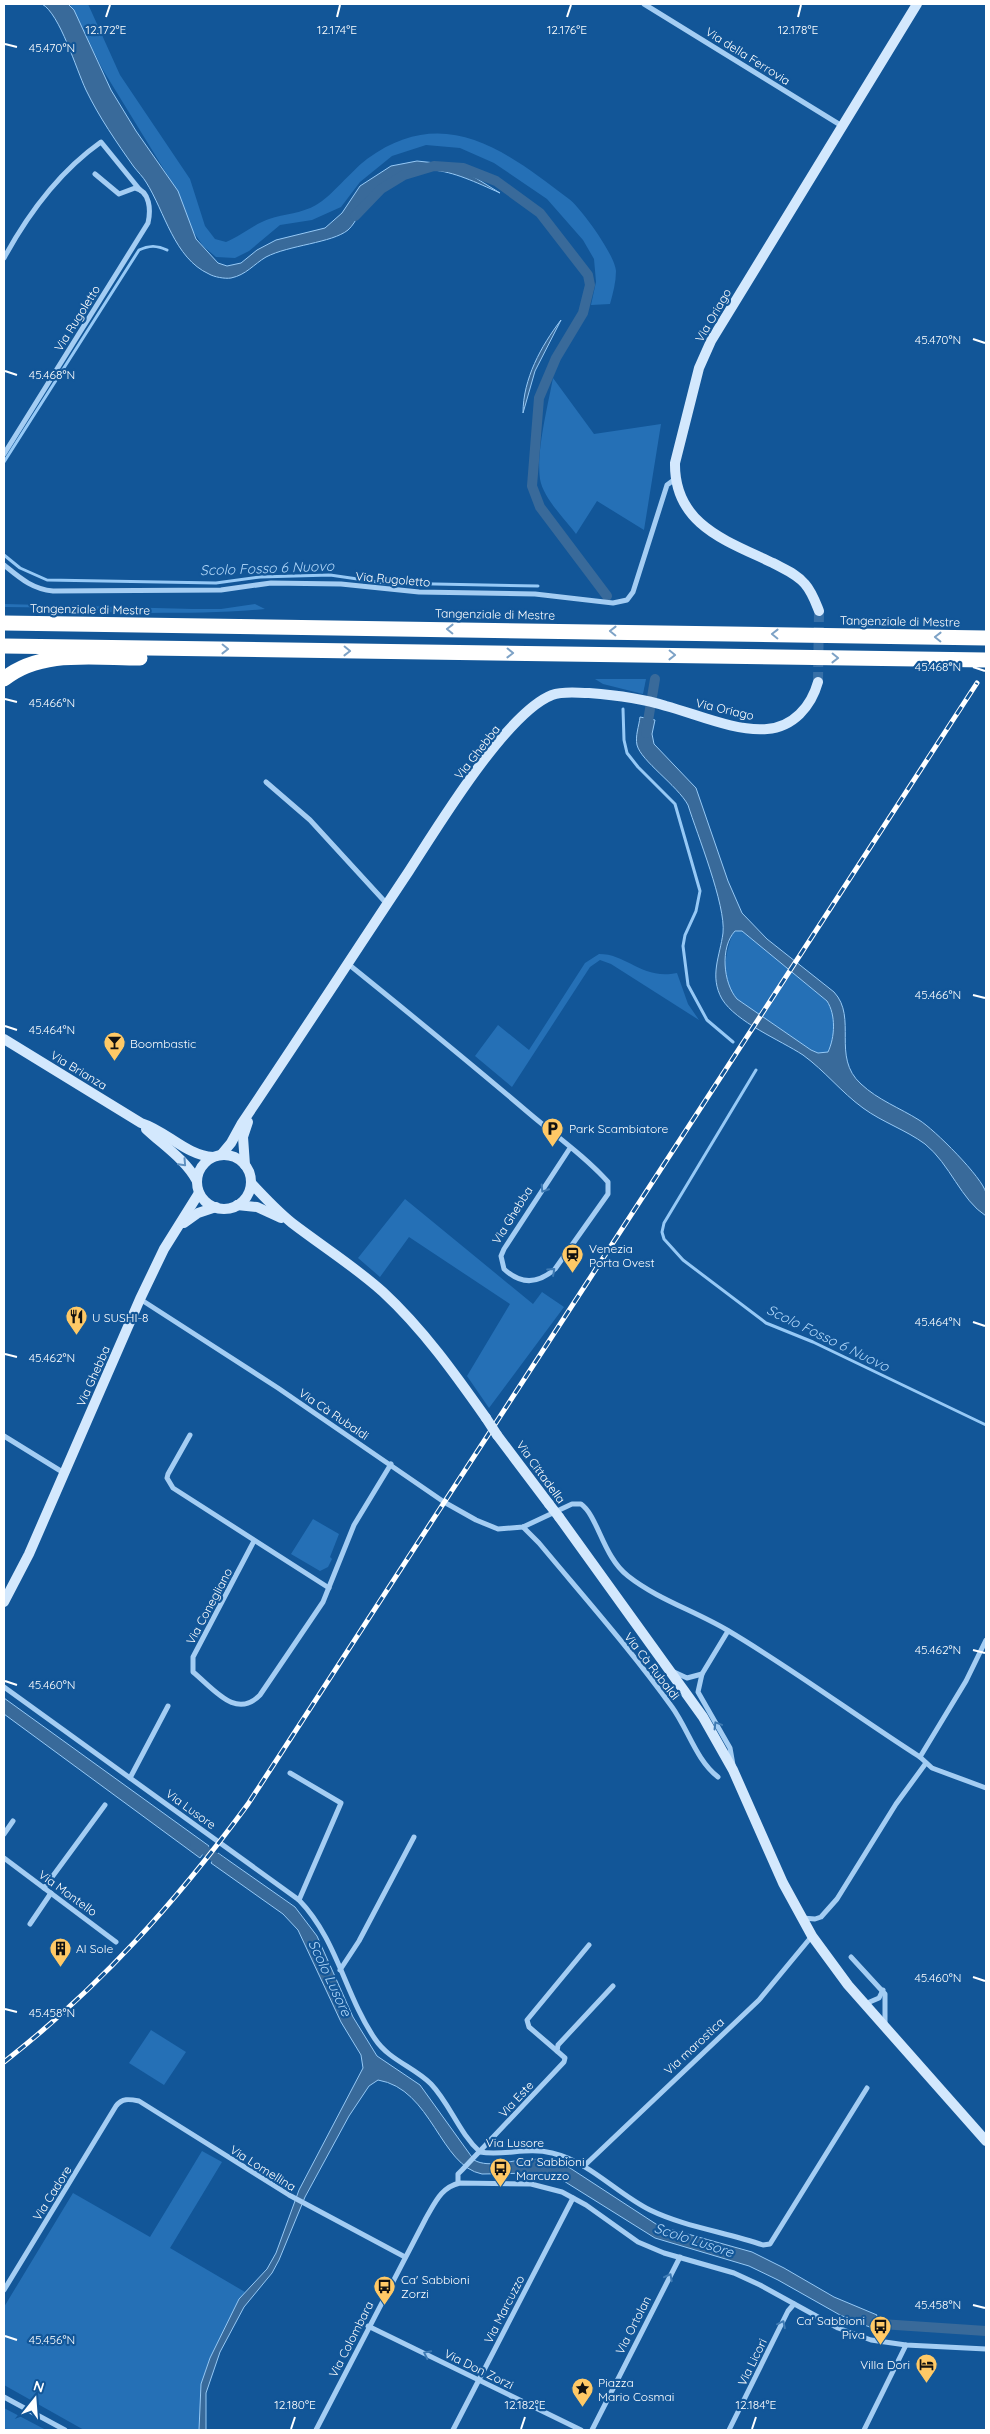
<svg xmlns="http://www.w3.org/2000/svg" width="990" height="2434" font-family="Quicksand,sans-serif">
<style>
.green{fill:#2570b6}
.water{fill:#396a9a;stroke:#96c9f6;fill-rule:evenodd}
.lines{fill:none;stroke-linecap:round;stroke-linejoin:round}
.stream{stroke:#96c9f6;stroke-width:3}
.canal{stroke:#396a9a;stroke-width:10}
.secondary-tunnel{stroke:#366fa7;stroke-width:10;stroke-dasharray:10 5;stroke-linecap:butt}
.street{stroke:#a4cdf3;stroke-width:5}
.secondary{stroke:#d3e8fd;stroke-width:10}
.highway{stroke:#fff;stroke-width:15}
.rail-casing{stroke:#fff;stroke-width:5}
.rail{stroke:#125698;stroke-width:3;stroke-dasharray:9;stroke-linecap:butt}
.secondary-bridge{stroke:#d3e8fd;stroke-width:10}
.oneway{stroke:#7da2c6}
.oneway2{stroke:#5f90c0}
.oneway3{stroke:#3e7ab3}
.ticks{fill:none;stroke:#fff;stroke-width:2}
.labels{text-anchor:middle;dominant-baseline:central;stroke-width:4.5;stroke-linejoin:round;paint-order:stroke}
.street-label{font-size:12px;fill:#fff;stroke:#125698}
.poi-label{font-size:12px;fill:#fff;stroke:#125698;text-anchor:start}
.water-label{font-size:14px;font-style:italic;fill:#b0d7fa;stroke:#125698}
.ticks-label{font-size:12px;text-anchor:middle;fill:#fff;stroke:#125698;stroke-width:4.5;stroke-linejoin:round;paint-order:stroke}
</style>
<rect width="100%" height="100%" fill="#125698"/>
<g class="green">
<path d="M70,4H88L120,75L190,179L205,226L215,239L226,242C241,236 254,224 269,219C284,214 303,213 316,205C331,197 351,171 367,159C444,103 505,150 569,199C581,208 615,255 616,271C616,282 613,293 610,304L591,305L596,282L594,259L583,240L547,199L494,163L460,148L426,145L392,156L360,182L341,207L312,220L280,225L249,251L235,258L216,257L203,246L185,219L179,194L103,70Z"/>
<path d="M553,378L594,434L661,424L644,530L597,501L576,534C565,519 543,498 540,479C536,452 548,405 553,378Z"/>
<path d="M4,604L193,609H221L255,604L265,609C227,613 189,613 150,613C130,613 109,614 90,608L4,607Z"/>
<path d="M595,679H646L643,694L603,684Z"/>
<path d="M738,931H742L827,1001C836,1015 835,1037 828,1052L818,1053L811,1050L737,999C719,979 725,956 733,932Z"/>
<path d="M599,954C628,954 641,980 677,973L688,1004L699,1020L611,964L600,960L590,967L512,1087L475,1056L498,1025L529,1050L585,963Z"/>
<path d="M405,1199L533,1304L542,1292L564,1307L489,1408L467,1376L510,1304L409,1237L380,1277L358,1258Z"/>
<path d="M313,1519L339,1534L330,1557L332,1559L328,1567L320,1571L291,1554Z"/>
<path d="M151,2030L186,2052L164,2085L129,2063Z"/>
<path d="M202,2151L222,2162L170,2248L245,2292L210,2358L201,2384L199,2430H84L4,2385V2307L73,2193L150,2237Z"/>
<path d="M4,2408L46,2430H4Z"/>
</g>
<g class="water">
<path d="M42,4H68L74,10L111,90L136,131L178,191L196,239L218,263L227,266L241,263L257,250L276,240L325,228L342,213L360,186L391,166L417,161L445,164L466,172L500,193C451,171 413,152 370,198C361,207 357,222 348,230C332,243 289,245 266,257C254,264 246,275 231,278C225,279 214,277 209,274C174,258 165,212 146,182C143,177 138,172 134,167C117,143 99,117 86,90C76,69 60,14 42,4Z"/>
<path d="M561,320L535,371L523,413C523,379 541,346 561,320Z"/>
<path d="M640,717L655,720L652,734L654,744L696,788L728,881L742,913L767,939L834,992C858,1018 831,1057 861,1084C878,1100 900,1108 919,1120C934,1129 983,1178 986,1193C988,1200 986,1209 986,1216C961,1200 950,1164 925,1144C906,1130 882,1122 863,1108C841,1092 825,1071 803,1055C780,1040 736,1022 722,999C709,976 720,956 723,933C726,905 697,834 688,805C677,785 641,761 637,745C635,736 639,726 640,717ZM735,931H742L827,1001C836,1015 835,1037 828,1052L818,1053L811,1050L737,999C723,983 720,947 735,931Z"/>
<path d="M4,1698L209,1846L200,1858L4,1714Z"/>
<path d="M218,1853L295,1907L317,1936L353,2017L377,2056L420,2085L474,2160C489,2169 515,2159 532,2159C546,2160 558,2163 570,2168L659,2226L752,2252L784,2268L834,2297L877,2315L872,2328L840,2315L778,2280L749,2266L655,2238L559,2178L537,2173L482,2174C440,2166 432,2089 378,2080L369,2086L349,2116L305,2197L279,2260L272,2273L244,2307L220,2352L206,2393V2430H199L201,2384L210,2358L239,2299L267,2269L276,2253L299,2190L363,2068L361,2055L341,2022L298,1930L283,1914L211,1863Z"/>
</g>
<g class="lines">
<g class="stream">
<path d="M4,462L139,250C149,245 157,245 167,250"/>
<path d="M4,555L20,568L47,580L216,583L260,577L330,575L385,583L538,586"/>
<path d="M623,709L624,740L627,753L638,767L675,804L700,891L696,911L685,935L683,946L688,985L707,1020L733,1042"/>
<path d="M756,1070L664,1223L662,1232L664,1239L683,1260L766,1323L813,1342L986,1425"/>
</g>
<g class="canal">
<path d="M355,216L381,189L404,175L434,166L463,168L496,181L540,213L588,275L590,285L583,313L556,358L539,398L532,486L540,507L607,596"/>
<path d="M646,733L655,679"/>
<path d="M195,1843L224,1864"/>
<path d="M863,2317L881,2324L986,2331"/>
</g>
<path class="secondary-tunnel" d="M818,682L819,611"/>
<g class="street">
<path d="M644,4L842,126"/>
<path d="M4,258C28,214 60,171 101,142L140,190"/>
<path d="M4,454L148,223C151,210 150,191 135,188L119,194L95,174"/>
<path d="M4,565C20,578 32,589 53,591L221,590L271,583L341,584L419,592L535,594L613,603L627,600L633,592L667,485L675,479"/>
<path d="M266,782L310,820L387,904"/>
<path d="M347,963C409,1013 470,1063 530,1114C556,1136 586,1157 608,1182V1194L555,1269C538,1284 521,1285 504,1269L501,1256L504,1249L570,1148"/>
<path d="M140,1299L278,1388L444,1502L476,1520L498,1529L523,1527L572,1504H581C598,1516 603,1557 628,1576C657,1599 695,1611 727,1630C793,1669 856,1716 920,1757L932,1768L986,1788"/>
<path d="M190,1435L168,1474L167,1478L173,1488L329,1588"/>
<path d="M4,1436L64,1473"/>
<path d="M523,1527L539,1543C584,1597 631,1650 672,1707C688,1729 696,1760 718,1777"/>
<path d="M254,1541L193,1657V1672C214,1689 236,1720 260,1695L323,1602L354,1525L391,1464"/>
<path d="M728,1631L702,1674L698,1692L730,1748L733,1765"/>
<path d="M674,1672L687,1678L702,1674"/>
<path d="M4,1687L299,1900C337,1939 345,1995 375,2039C389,2060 414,2067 431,2084C450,2104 459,2133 480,2152C503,2156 528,2147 552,2153C590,2162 616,2193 650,2210C685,2227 726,2232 763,2245L770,2244L867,2088"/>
<path d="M920,1757L966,1681L986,1640"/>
<path d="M290,1773L341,1803L299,1900"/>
<path d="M130,1778L168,1706"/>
<path d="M4,1834L13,1821"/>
<path d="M4,1858L116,1942"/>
<path d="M44,1888L105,1805"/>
<path d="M802,1918L815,1919L821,1917L837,1899L896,1804L926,1763"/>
<path d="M30,1924L51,1893"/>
<path d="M851,1957L885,1994V2026"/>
<path d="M340,1970L359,1941L414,1837"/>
<path d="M865,2004L879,1998L883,1990"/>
<path d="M557,2051L529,2027L527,2020L589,1945"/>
<path d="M584,2166L759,2000L812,1936"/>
<path d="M458,2183V2174L462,2170L564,2062L565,2058L557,2051L558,2045L613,1986"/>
<path d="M4,2290L116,2106C122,2098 129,2099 139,2101L289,2195L405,2257"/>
<path d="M368,2326L581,2430"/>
<path d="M4,2397L65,2430"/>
<path d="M316,2430L426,2218C435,2203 441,2187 460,2183L531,2184L562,2192L586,2205L638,2242L664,2253L734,2273L760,2285L838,2328L871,2340L906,2345L986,2349"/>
<path d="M453,2430L573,2198"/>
<path d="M592,2430L680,2257"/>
<path d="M729,2430L788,2311L794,2304"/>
<path d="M864,2430L906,2345"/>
</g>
<g class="secondary">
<path d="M819,611C815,601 812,592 805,584C797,574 784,569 773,563C727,541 674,525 675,463L699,368L711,341L917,4"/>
<path d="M4,1039L141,1123C167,1131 185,1155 213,1157"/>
<path d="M146,1129C164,1146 185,1159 197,1181"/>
<path d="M221,1155L231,1143L242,1123C298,1040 353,955 409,871C437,828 506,713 552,695C563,691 576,693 589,693C615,695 641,698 666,706C696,714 736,732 767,729C793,727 811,707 818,682"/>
<circle cx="224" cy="1182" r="27"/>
<path d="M245,1165L243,1137L248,1122"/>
<path d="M251,1183C264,1197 277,1211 292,1223C322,1246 354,1266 383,1292C423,1329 455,1374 486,1418"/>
<path d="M237,1205L257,1207L281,1218"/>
<path d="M184,1223L198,1213L216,1207"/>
<path d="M497,1435L549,1504"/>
<path d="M559,1517L703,1717L733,1770L783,1883L812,1936L848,1985L986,2141"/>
<path d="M4,1602L29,1554L140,1299L164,1249L199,1193"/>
</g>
<g class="highway">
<path d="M4,623L986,638"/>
<path d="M4,646L986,660"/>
<path d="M4,679C41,649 95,658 140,658"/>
</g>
<defs>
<path id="rail" d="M4,2062C100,1987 176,1902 248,1804L977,683"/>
</defs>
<use href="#rail" class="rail-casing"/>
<use href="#rail" class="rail"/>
<g class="secondary-bridge">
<path d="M486,1418L497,1435"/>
<path d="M549,1504L559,1517"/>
</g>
</g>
<defs><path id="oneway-chevron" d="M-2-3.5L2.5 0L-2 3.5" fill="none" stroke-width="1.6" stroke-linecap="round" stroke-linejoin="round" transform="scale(1.25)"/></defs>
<g class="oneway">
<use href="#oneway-chevron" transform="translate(450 629) rotate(-179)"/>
<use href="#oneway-chevron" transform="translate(613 631) rotate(-179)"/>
<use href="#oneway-chevron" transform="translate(775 634) rotate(-179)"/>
<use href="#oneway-chevron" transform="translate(938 637) rotate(-179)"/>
<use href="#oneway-chevron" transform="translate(225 649) rotate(1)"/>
<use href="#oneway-chevron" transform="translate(347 651) rotate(1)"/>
<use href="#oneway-chevron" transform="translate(510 653) rotate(1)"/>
<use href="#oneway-chevron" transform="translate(672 655) rotate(1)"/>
<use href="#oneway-chevron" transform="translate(835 658) rotate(1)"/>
</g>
<use class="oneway2" href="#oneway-chevron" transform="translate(183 1163) rotate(47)"/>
<g class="oneway3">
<use href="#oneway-chevron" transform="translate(544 1189) rotate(123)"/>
<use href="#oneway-chevron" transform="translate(552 1271) rotate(-42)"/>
<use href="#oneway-chevron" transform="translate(717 1725) rotate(-121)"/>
<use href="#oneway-chevron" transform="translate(669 2277) rotate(-62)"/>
<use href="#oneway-chevron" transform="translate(782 2324) rotate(-64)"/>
<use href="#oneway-chevron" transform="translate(427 2354) rotate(-154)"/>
</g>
<path class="ticks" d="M106,17L110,5M337,17L340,5M567,17L571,5M798,17L801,5M5,44L17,47M973,339L985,343M5,371L17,375M973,667L985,671M5,699L17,702M973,995L985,998M5,1026L17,1030M973,1322L985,1326M5,1354L17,1357M973,1650L985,1653M5,1681L17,1685M973,1977L985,1981M5,2009L17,2012M973,2305L985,2308M5,2336L17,2340M291,2429L295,2417M521,2429L525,2417M752,2429L756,2417"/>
<defs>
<symbol id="bar-pin" viewBox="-11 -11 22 30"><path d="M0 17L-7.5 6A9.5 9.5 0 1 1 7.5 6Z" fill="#ffc966" stroke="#125698"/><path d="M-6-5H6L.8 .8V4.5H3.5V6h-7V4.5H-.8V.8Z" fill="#111"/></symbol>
<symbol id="parking-pin" viewBox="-11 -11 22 30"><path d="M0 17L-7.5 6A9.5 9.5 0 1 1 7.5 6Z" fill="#ffc966" stroke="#125698"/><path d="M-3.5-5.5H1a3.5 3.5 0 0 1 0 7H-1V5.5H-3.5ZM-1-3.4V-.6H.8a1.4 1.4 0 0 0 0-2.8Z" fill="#111"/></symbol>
<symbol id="station-pin" viewBox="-11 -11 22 30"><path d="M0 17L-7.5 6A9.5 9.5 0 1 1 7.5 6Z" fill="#ffc966" stroke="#125698"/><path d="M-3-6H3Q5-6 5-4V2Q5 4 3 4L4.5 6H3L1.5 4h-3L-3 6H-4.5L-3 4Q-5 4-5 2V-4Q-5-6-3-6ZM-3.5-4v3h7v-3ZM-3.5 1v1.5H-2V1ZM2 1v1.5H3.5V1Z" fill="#111"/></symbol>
<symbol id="restaurant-pin" viewBox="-11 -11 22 30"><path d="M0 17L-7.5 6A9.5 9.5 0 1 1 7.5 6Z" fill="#ffc966" stroke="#125698"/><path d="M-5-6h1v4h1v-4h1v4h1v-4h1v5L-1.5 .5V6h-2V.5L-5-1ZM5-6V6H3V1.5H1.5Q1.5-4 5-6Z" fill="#111"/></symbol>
<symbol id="building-pin" viewBox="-11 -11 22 30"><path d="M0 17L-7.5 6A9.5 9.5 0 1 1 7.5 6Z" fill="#ffc966" stroke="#125698"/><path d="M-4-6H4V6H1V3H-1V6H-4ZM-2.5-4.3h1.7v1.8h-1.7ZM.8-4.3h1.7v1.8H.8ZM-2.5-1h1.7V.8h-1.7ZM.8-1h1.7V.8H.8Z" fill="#111"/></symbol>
<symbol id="bus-pin" viewBox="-11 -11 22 30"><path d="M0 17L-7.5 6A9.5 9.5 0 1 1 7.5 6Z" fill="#ffc966" stroke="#125698"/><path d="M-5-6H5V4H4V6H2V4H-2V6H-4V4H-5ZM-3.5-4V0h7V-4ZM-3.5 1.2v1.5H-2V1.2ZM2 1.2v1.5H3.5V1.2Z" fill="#111"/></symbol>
<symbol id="hotel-pin" viewBox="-11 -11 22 30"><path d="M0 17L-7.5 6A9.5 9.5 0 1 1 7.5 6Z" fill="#ffc966" stroke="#125698"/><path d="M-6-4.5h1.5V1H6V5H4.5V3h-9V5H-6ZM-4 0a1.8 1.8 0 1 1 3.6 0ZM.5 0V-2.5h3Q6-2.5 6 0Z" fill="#111"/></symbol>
<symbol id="sight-pin" viewBox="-11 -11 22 30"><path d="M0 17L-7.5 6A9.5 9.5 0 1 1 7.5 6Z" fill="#ffc966" stroke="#125698"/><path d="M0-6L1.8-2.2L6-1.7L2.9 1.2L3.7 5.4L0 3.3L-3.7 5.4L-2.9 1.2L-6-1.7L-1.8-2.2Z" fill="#111"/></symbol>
</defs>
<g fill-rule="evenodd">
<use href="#bar-pin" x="102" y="1030" width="25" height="34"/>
<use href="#parking-pin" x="540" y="1116" width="25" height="34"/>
<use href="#station-pin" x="560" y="1242" width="25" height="34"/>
<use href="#restaurant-pin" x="64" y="1304" width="25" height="34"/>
<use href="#building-pin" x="48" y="1936" width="25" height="34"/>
<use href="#bus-pin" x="488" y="2156" width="25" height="34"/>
<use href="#bus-pin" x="372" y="2274" width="25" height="34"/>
<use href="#bus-pin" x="868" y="2314" width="25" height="34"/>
<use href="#hotel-pin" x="914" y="2352" width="25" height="34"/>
<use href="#sight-pin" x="570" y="2376" width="25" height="34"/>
</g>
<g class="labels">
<g class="street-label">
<text transform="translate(748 56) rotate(32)">Via della Ferrovia</text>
<text transform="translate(713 315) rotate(-60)">Via Oriago</text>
<text transform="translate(77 318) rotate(-58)">Via Rugoletto</text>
<text transform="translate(393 579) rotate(5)">Via Rugoletto</text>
<text transform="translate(90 609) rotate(1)">Tangenziale di Mestre</text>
<text transform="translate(495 614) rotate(1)">Tangenziale di Mestre</text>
<text transform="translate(900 621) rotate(1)">Tangenziale di Mestre</text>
<text transform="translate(725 709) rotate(13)">Via Oriago</text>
<text transform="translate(477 752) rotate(-52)">Via Ghebba</text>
<text transform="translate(79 1070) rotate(31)">Via Brianza</text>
<text transform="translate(512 1215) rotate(-58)">Via Ghebba</text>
<text transform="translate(93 1376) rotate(-66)">Via Ghebba</text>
<text transform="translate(334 1414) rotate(34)">Via Cà Rubaldi</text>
<text transform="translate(541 1472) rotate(54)">Via Cittadella</text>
<text transform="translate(209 1606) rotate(-62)">Via Conegliano</text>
<text transform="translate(652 1666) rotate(52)">Via Cà Rubaldi</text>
<text transform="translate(191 1809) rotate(36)">Via Lusore</text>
<text transform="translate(68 1893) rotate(36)">Via Montello</text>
<text transform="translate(694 2046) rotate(-43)">Via marostica</text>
<text transform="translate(516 2099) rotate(-47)">Via Este</text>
<text x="515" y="2142">Via Lusore</text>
<text transform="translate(263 2168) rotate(32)">Via Lomellina</text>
<text transform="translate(52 2193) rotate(-58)">Via Cadore</text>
<text transform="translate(504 2309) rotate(-63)">Via Marcuzzo</text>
<text transform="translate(633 2325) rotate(-63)">Via Ortolan</text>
<text transform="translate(351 2339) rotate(-63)">Via Colombara</text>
<text transform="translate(752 2362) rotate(-64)">Via Licori</text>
<text transform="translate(479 2369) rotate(26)">Via Don Zorzi</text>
</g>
<g class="poi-label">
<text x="130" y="1043">Boombastic</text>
<text x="569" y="1128">Park Scambiatore</text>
<text x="589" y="1248">Venezia<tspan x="589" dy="14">Porta Ovest</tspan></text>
<text x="92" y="1317">U SUSHI-8</text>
<text x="76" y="1948">Al Sole</text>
<text x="516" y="2161">Ca' Sabbioni<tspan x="516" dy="14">Marcuzzo</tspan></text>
<text x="401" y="2279">Ca' Sabbioni<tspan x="401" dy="14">Zorzi</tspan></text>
<text x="865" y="2320" text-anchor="end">Ca' Sabbioni<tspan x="865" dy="14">Piva</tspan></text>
<text x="910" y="2364" text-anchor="end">Villa Dori</text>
<text x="598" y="2382">Piazza<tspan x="598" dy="14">Mario Cosmai</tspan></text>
</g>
<g class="water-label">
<text transform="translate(267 568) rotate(-2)">Scolo Fosso 6 Nuovo</text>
<text transform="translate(828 1338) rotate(26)">Scolo Fosso 6 Nuovo</text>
<text transform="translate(330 1978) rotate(65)">Scolo Lusore</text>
<text transform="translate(694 2240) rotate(18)">Scolo Lusore</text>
</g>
</g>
<g class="ticks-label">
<text x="106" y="34">12.172°E</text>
<text x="337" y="34">12.174°E</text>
<text x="567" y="34">12.176°E</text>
<text x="798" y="34">12.178°E</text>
<text x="52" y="52">45.470°N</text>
<text x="938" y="344">45.470°N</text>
<text x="52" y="379">45.468°N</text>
<text x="938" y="671">45.468°N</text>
<text x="52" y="707">45.466°N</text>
<text x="938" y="999">45.466°N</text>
<text x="52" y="1034">45.464°N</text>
<text x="938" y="1326">45.464°N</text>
<text x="52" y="1362">45.462°N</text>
<text x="938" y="1654">45.462°N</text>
<text x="52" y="1689">45.460°N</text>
<text x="938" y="1982">45.460°N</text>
<text x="52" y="2017">45.458°N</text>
<text x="938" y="2309">45.458°N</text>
<text x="52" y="2344">45.456°N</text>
<text x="295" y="2409">12.180°E</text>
<text x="525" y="2409">12.182°E</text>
<text x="756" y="2409">12.184°E</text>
</g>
<rect width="990" height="2434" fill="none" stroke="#ffffff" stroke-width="10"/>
<g transform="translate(35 2399) rotate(17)" stroke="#125698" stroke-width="4" paint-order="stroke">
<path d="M0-4L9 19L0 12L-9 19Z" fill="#ffffff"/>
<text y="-8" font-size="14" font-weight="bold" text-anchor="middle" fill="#ffffff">N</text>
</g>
</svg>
